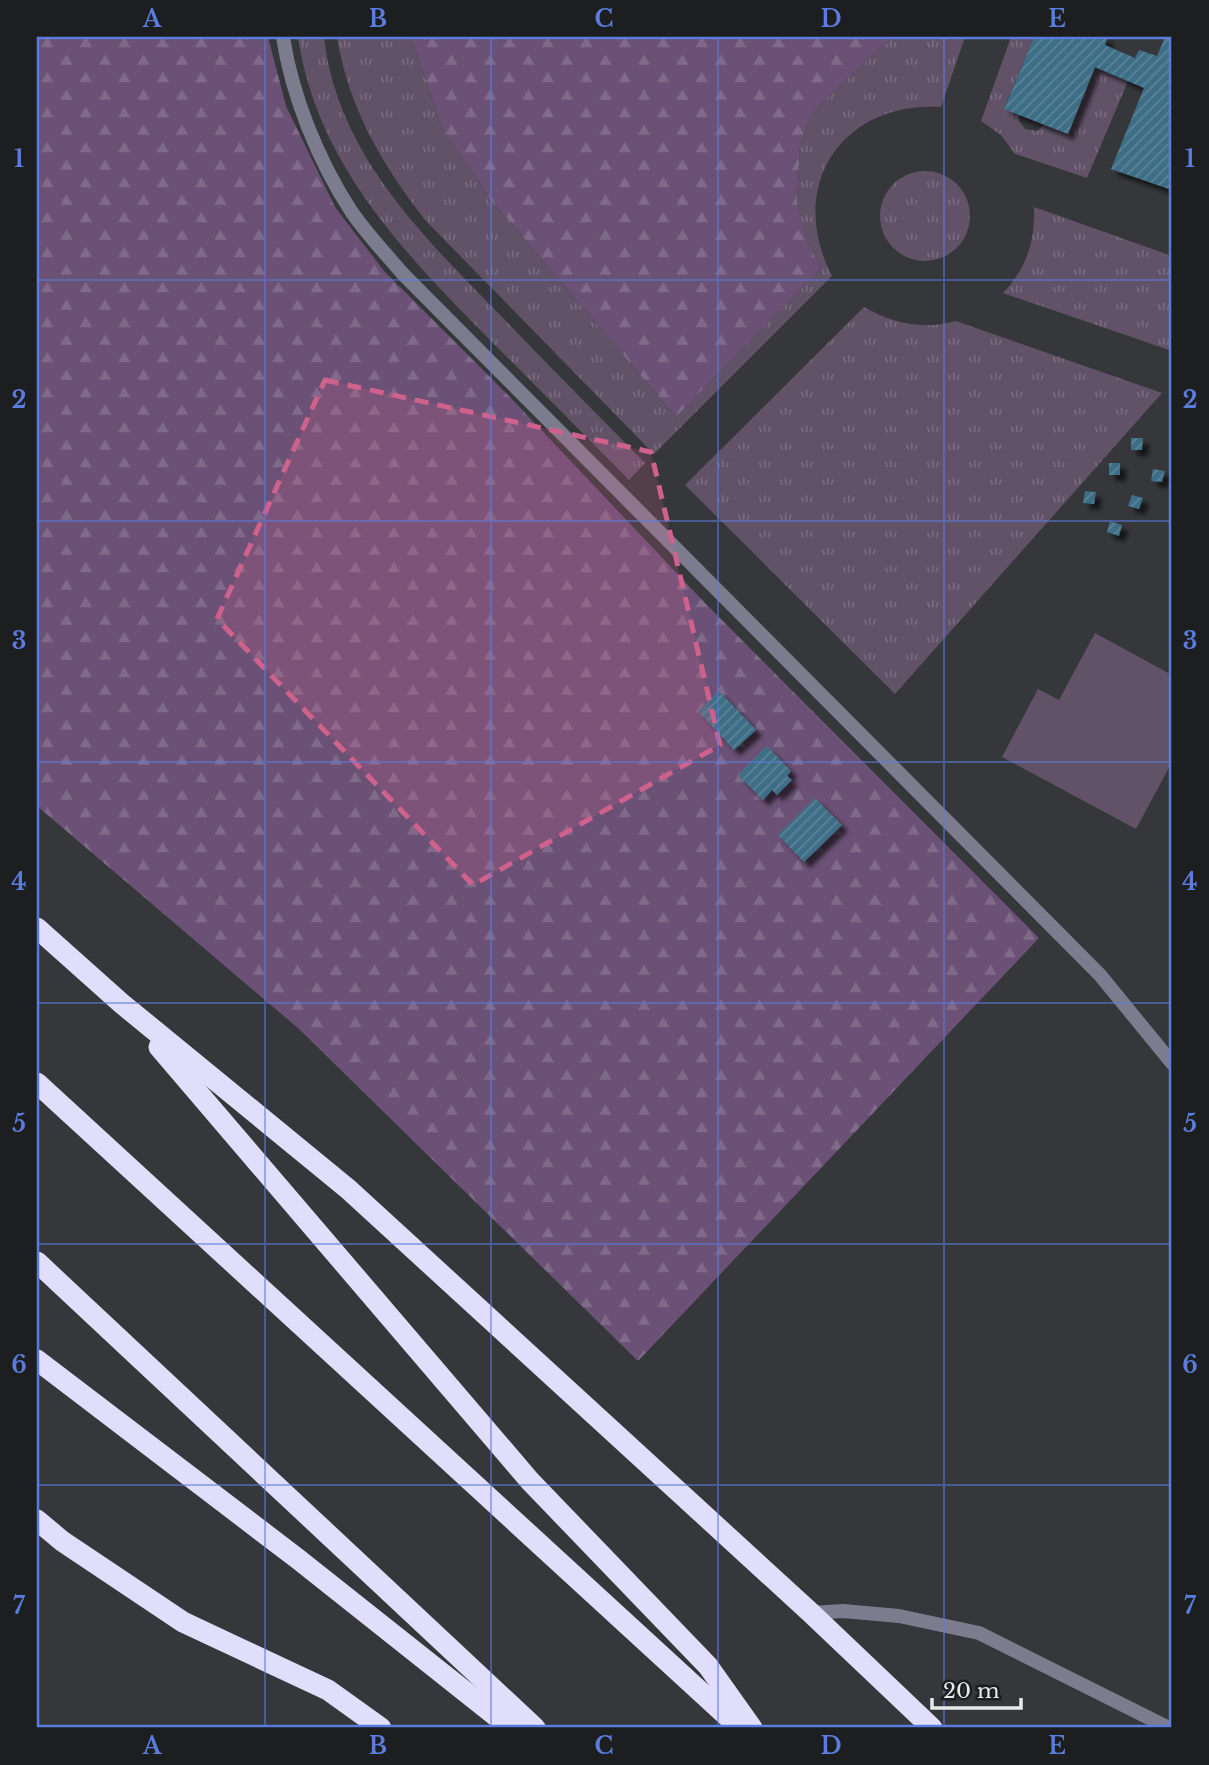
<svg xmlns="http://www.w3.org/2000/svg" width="1209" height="1765" font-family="'Libre Baskerville',serif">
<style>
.grass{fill:url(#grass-tufts)}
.forest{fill:url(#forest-firs)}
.pitch{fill:#625268}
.building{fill:url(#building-hatch);filter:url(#shadow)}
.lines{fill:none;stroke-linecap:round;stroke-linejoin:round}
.minor{stroke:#7d7c8f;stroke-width:14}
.motorway{stroke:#e0defb;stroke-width:21}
.marked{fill:#cf618d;fill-opacity:0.2;stroke:#cf618d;stroke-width:5;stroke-dasharray:14 9;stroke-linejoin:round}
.grid{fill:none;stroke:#5a7cdd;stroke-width:2;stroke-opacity:0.55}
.neatline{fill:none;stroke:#5a7cdd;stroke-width:2.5}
.grid-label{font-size:23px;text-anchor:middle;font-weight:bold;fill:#5a7cdd}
</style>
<defs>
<pattern id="grass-tufts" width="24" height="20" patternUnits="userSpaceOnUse" patternTransform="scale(1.75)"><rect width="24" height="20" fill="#625268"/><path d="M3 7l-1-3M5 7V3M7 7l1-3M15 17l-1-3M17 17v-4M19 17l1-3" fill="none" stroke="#786b7e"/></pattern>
<pattern id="forest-firs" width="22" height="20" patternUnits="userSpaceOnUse" patternTransform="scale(1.75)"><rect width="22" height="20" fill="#6b5175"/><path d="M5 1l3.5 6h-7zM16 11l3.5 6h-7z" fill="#806a89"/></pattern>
<pattern id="building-hatch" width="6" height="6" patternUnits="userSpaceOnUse" patternTransform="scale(1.75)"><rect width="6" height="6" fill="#3e6e86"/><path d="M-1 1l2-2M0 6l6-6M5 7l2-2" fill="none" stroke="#5a8397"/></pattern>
<filter id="shadow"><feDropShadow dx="6" dy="6" stdDeviation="2" flood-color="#0009"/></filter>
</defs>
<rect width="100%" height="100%" fill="#35373a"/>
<g class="grass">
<path d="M298,37H324C337,155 425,238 503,318C550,367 598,415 645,463L629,480C583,433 537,387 490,340C405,254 316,163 298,37Z"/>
<path d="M337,37H411L442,128L488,196L676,417L821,268L808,243L797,203L800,144L813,111L893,37H965L941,107C841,101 786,187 832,276L654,454L427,222C383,167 348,107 337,37Z"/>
<path d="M1011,37H1034L1004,108L1019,114V121L1025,129L1037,131L1045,124L1068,134L1095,67L1128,81L1087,178L1015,154L1001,135L981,121Z"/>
<circle cx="925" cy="216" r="45"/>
<path d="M1034,207L1172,256V351L1003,293C1027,268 1035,241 1034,207Z"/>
<path d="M864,307C894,324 923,330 956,321L1162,393L895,694L685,485Z"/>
</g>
<g class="forest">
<path d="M37,37H268L286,106L335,207L384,271L509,396L705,603L1039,938L638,1361L299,1029L37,806Z"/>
<path d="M411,37H893L813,111L800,144L797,203L808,243L821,268L676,417L488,196L442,128Z"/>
</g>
<path class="pitch" d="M1095,633L1172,675V762L1136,829L1002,757L1038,689L1059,700Z"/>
<g class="building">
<path d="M1034,37H1108L1105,45L1135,58L1139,50L1157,56L1165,37H1172V190L1111,169L1144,88L1095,67L1068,134L1004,109Z"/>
<path d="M1131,438H1143L1142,450H1131Z"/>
<rect x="1109" y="463" width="11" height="12"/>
<path d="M1153,469L1165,471L1162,482L1151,481Z"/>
<path d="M1085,491L1096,492L1094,504L1083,503Z"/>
<path d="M1132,495L1143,498L1139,509L1128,506Z"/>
<path d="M1110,521L1122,525L1119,536L1107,532Z"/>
<path d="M719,691L756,730L734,750L698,711Z"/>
<path d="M767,746L791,771L787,776L792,780L777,795L772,790L763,800L738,775Z"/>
<path d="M815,798L842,825L804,862L778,835Z"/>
</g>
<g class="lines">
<g class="minor">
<path d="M283,37C292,96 318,160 351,211C366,233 385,253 402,273L1100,975L1172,1063"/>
<path d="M811,1613L843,1611L899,1616L979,1633L1169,1728"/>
</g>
<g class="motorway">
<path d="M37,928L121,1003L347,1188L811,1613L932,1728"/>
<path d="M159,1047L530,1481L708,1666L752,1728"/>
<path d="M37,1083L740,1728"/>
<path d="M37,1262L535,1728"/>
<path d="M37,1360L298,1559L511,1728"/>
<path d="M37,1520L62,1541L183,1622L328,1690L381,1728"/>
</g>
</g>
<path class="marked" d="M325,380L651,452L720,745L473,885L217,619Z"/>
<path class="grid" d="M265,37V1728M491,37V1728M718,37V1728M944,37V1728M37,280H1172M37,521H1172M37,762H1172M37,1003H1172M37,1244H1172M37,1485H1172"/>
<rect width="1209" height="1765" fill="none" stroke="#1d1e20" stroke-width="77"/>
<path d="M932 1698v10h89v-10" fill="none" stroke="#e7e8ea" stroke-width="3.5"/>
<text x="943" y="1698" font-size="21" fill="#e7e8ea" stroke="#1d1e20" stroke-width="5" paint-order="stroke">20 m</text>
<rect x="38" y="38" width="1132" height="1688" class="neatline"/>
<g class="grid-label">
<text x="152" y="27">A</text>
<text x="378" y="27">B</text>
<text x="604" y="27">C</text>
<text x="831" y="27">D</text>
<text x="1057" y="27">E</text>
<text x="19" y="167">1</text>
<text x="1190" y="167">1</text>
<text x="19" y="408">2</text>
<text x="1190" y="408">2</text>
<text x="19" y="649">3</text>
<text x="1190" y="649">3</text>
<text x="19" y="890">4</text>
<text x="1190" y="890">4</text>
<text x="19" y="1132">5</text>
<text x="1190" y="1132">5</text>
<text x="19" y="1373">6</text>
<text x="1190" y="1373">6</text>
<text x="19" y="1614">7</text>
<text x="1190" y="1614">7</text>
<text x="152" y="1754">A</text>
<text x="378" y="1754">B</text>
<text x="604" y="1754">C</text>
<text x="831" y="1754">D</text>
<text x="1057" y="1754">E</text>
</g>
</svg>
